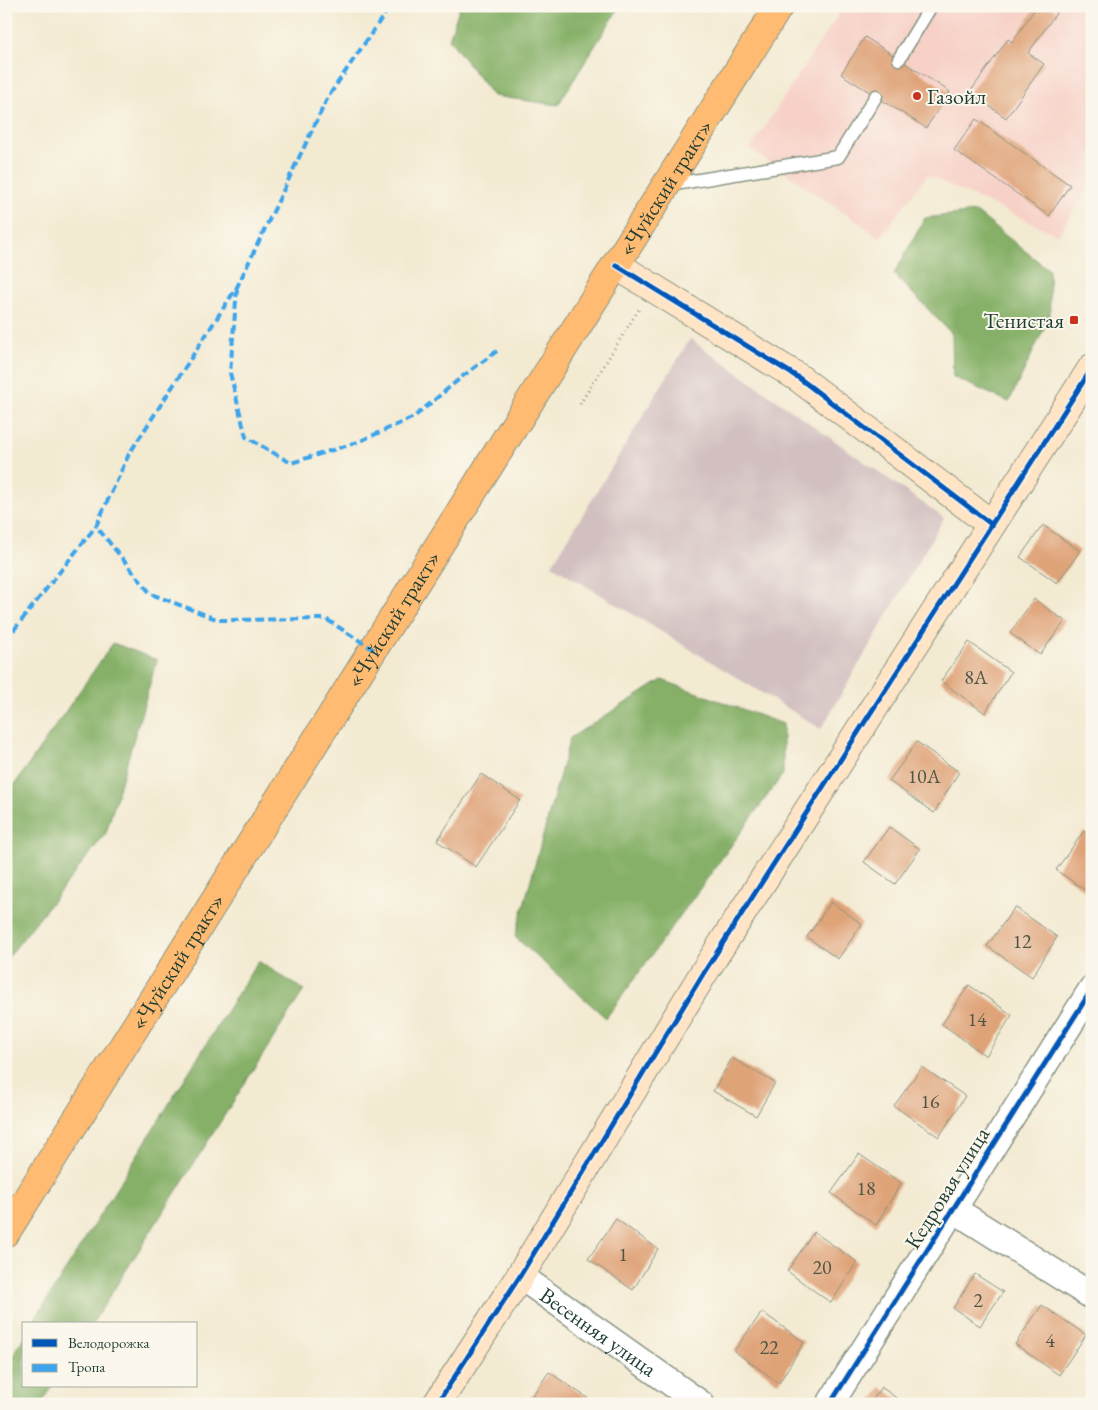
<svg xmlns="http://www.w3.org/2000/svg" width="1098" height="1410" font-family="'EB Garamond',serif">
<style>
.built{fill:#f7d1c8}
.industrial{fill:#d2bfc0}
.forest{fill:#86b068;stroke:#52764e}
.building{fill:#dfa378}
.lines{fill:none;stroke-linecap:round;stroke-linejoin:round}
.lane-casing{stroke:#899483;stroke-width:15}
.street-casing{stroke:#899483;stroke-width:29}
.secondary-casing{stroke:#899483;stroke-width:30}
.highway-casing{stroke:#899483;stroke-width:30}
.path{stroke:#899483;stroke-width:3;stroke-dasharray:1 4;stroke-linecap:butt}
.lane{stroke:#fff;stroke-width:12}
.street{stroke:#fff;stroke-width:26}
.secondary{stroke:#ffe4c6;stroke-width:28}
.highway{stroke:#febb71;stroke-width:28}
.quiet{stroke:#3da4eb;stroke-width:4;stroke-dasharray:8 4;stroke-linecap:butt}
.cycleway-casing{stroke:#fbf7ec;stroke-width:8}
.cycleway{stroke:#0057b8;stroke-width:5}
.poi-dot{fill:#c8321e;stroke:#fbf7ec;stroke-width:2}
.labels{text-anchor:middle;dominant-baseline:central;stroke-width:4;stroke-linejoin:round;paint-order:stroke}
.number-label{font-size:20px;fill:#4f5645}
.poi-label{font-size:22px;fill:#1f3d34;stroke:#fbf7ec;text-anchor:start}
.street-label{font-size:22px;fill:#1f3d34;stroke:#fbf7ec}
</style>
<rect width="100%" height="100%" fill="#fbf7ec"/>
<filter id="ink" filterUnits="userSpaceOnUse"><feTurbulence type="fractalNoise" baseFrequency=".02" numOctaves="2"/><feDisplacementMap in="SourceGraphic" scale="10" xChannelSelector="R" yChannelSelector="G"/><feConvolveMatrix kernelMatrix="1 2 1 2 8 2 1 2 1" color-interpolation-filters="sRGB"/></filter>
<filter id="wash" filterUnits="userSpaceOnUse"><feTurbulence type="fractalNoise" baseFrequency=".0096" numOctaves="4" result="noise"/><feDisplacementMap in="SourceGraphic" scale="20" xChannelSelector="R" yChannelSelector="G"/><feGaussianBlur stdDeviation="1.12" result="paint"/><feColorMatrix in="noise" values="0 0 0 0 0 0 0 0 0 0 0 0 0 0 0 0 0 1.4 0 .05"/><feComposite in="paint" operator="in"/></filter>
<g filter="url(#wash)">
<rect width="100%" height="100%" fill="#f3ead2"/>
<path class="built" d="M844,6H1092V182L1058,235L927,175L880,237L750,149Z"/>
<path class="industrial" d="M690,339L944,518L821,729L552,565Z"/>
<g class="forest">
<path d="M460,6H620L558,105L493,96L449,39Z"/>
<path d="M976,212L1049,270L1050,316L1009,402L953,377L952,334L894,274L925,218Z"/>
<path d="M113,643L157,660L106,833L6,960V797Z"/>
<path d="M662,680L783,724V774L606,1018L515,937L570,738Z"/>
<path d="M258,961L304,990L92,1324H32Z"/>
<path d="M24,1338V1386H52L41,1404H6V1366Z"/>
</g>
<g id="blocks">
<g class="building">
<path d="M1037,6H1049L1057,12L1028,53L1044,64L1006,118L970,92L1008,39L1012,42Z"/>
<path d="M865,37L950,92L926,128L841,74Z"/>
<path d="M976,119L1070,185L1049,216L954,150Z"/>
<path d="M1043,525L1080,551L1057,583L1020,557Z"/>
<path d="M1034,599L1065,621L1040,655L1010,633Z"/>
<path d="M969,642L1011,672L985,713L941,681Z"/>
<path d="M917,742L959,772L934,813L889,781Z"/>
<path d="M481,774L520,800L476,867L437,841Z"/>
<path d="M889,827L920,849L895,884L864,862Z"/>
<path d="M1084,831L1092,837V895L1056,870Z"/>
<path d="M831,902L862,924L838,959L807,937Z"/>
<path d="M1015,907L1057,937L1032,977L987,946Z"/>
<path d="M969,985L1012,1015L986,1056L942,1024Z"/>
<path d="M732,1058L775,1083L756,1116L713,1091Z"/>
<path d="M922,1067L965,1096L939,1137L894,1106Z"/>
<path d="M859,1154L901,1183L876,1225L831,1193Z"/>
<path d="M616,1219L658,1249L633,1290L588,1259Z"/>
<path d="M814,1232L857,1262L831,1303L787,1271Z"/>
<path d="M975,1274L1003,1292L980,1326L953,1308Z"/>
<path d="M1042,1305L1086,1335L1059,1375L1015,1344Z"/>
<path d="M762,1312L804,1342L779,1383L734,1351Z"/>
<path d="M549,1372L592,1401L590,1404H526Z"/>
<path d="M881,1387L905,1404H870Z"/>
</g>
</g>
</g>
<g filter="url(#ink)">
<use href="#blocks" fill-opacity="0" stroke="#899483" stroke-width="1"/>
<g class="lines">
<defs>
<g id="lane">
<path d="M899,59L931,6"/>
<path d="M669,185L838,157L876,96"/>
</g>
<g id="street">
<path d="M953,1209L1092,1296"/>
<path id="s1" d="M520,1276L701,1404"/>
<path d="M830,1404L1092,989"/>
</g>
<g id="secondary">
<path d="M616,265L799,378L991,524"/>
<path d="M437,1404L520,1276L703,974L1092,368"/>
</g>
<g id="highway">
<path id="s2" d="M6,1232L779,6"/>
</g>
</defs>
<use href="#lane" class="lane-casing"/>
<use href="#street" class="street-casing"/>
<use href="#secondary" class="secondary-casing"/>
<use href="#highway" class="highway-casing"/>
<path class="path" d="M580,404L639,309"/>
<use href="#lane" class="lane"/>
<use href="#street" class="street"/>
<use href="#secondary" class="secondary"/>
<use href="#highway" class="highway"/>
<g class="quiet">
<path d="M237,289L230,373L246,437L291,463L358,442L414,417L463,376L497,351"/>
<path d="M6,640L96,526"/>
<path d="M374,650L326,619L219,620L151,594L96,526L129,454L237,287L328,97L390,6"/>
</g>
<defs>
<g id="cycleway">
<path d="M616,265L799,378L991,524"/>
<path d="M437,1404L520,1276L703,974L1092,368"/>
<path d="M830,1404L1092,989"/>
</g>
</defs>
<use href="#cycleway" class="cycleway-casing"/>
<use href="#cycleway" class="cycleway"/>
</g>
</g>
<g class="poi-dot">
<circle cx="917" cy="96" r="5"/>
<rect x="1069" y="315" width="10" height="10" rx="2.5"/>
</g>
<g class="labels">
<g class="number-label">
<text x="976" y="677">8А</text>
<text x="924" y="776">10А</text>
<text x="1022" y="941">12</text>
<text x="977" y="1019">14</text>
<text x="930" y="1101">16</text>
<text x="866" y="1188">18</text>
<text x="623" y="1254">1</text>
<text x="822" y="1267">20</text>
<text x="978" y="1300">2</text>
<text x="1050" y="1340">4</text>
<text x="769" y="1347">22</text>
</g>
<g class="poi-label">
<text x="927" y="96">Газойл</text>
<text x="1064" y="320" text-anchor="end">Тенистая</text>
</g>
<g class="street-label">
<text stroke="none"><textPath href="#s2" startOffset="1235">«Чуйский тракт»</textPath></text>
<text stroke="none"><textPath href="#s2" startOffset="725">«Чуйский тракт»</textPath></text>
<text stroke="none"><textPath href="#s2" startOffset="320">«Чуйский тракт»</textPath></text>
<text transform="translate(947 1188) rotate(-58)">Кедровая улица</text>
<text stroke="none"><textPath href="#s1" startOffset="96">Весенняя улица</textPath></text>
</g>
</g>
<rect width="1098" height="1410" fill="none" stroke="#fbf7ec" stroke-width="25"/>
<rect x="22" y="1322" width="175" height="65" fill="#fbf7ec" stroke="#a3ada2"/>
<rect x="32" y="1339" width="25" height="8" fill="#0057b8" stroke="#a3ada2"/>
<text x="68" y="1348" font-size="15" fill="#1f3d34">Велодорожка</text>
<rect x="32" y="1364" width="25" height="8" fill="#3da4eb" stroke="#a3ada2"/>
<text x="68" y="1372" font-size="15" fill="#1f3d34">Тропа</text>
</svg>
